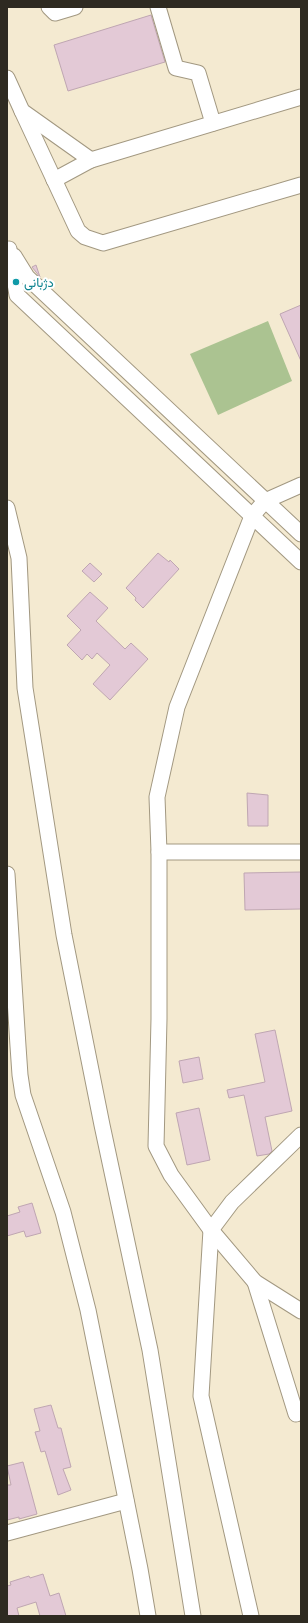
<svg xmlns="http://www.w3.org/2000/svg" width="308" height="1623" font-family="'Noto Sans',Vazirmatn,sans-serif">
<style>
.green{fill:#abc391}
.building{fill:#e3c9d6;stroke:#bfa6b2}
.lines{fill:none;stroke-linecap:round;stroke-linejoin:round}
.minor-casing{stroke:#a29881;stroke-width:17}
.minor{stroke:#fff;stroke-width:15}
.culture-dot{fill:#0f9aa8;stroke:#fff;stroke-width:1.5}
.labels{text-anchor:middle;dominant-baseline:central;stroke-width:4;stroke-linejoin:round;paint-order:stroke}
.culture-label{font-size:13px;fill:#0d838f;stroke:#fff;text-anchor:start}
</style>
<rect width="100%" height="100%" fill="#f4ead1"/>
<path class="green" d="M268,321L292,381L218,415L190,354Z"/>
<g class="building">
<path d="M151,15L165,62L68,91L54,45Z"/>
<path d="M36,265L40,277L32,267Z"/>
<path d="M301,305V361L280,314Z"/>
<path d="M158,553L169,562L170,560L179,569L143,608L135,600L136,598L126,588Z"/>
<path d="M90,563L102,574L94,582L82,571Z"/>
<path d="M90,592L108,608L96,621L125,649L131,643L148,659L110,700L93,684L110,665L97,653L92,659L87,654L82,660L67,645L81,630L67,616Z"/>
<path d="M247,793L268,795V826H248Z"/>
<path d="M301,872V909L245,910L244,873Z"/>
<path d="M275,1030L292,1111L265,1117L272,1151L269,1154L257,1156L244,1095L229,1098L227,1090L265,1082L255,1034Z"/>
<path d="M199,1057L203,1079L183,1083L179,1061Z"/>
<path d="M199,1108L210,1160L187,1165L176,1113Z"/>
<path d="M32,1203L41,1233L26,1237L24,1231L7,1236V1216L20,1212L18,1207Z"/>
<path d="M51,1405L58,1428H61L71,1467L63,1469L71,1490L58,1495L45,1451L41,1452L35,1432L40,1431L34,1409Z"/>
<path d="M23,1462L37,1514L19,1519V1517L7,1520V1485H11L7,1466Z"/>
<path d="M43,1574L50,1596L59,1593L66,1616H40L36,1602L17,1608L19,1616H7V1586L11,1585L10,1582L29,1576L30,1578Z"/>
</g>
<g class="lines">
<defs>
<g id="minor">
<path d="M49,7L55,13L75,7"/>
<path d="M158,7L176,68L198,73L213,123"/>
<path d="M7,78L22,111L91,160L301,97"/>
<path d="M22,111L78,231L85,237L103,243L301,185"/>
<path d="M54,180L91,160"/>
<path d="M9,249L17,295L301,562"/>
<path d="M14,256L27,277L301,534"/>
<path d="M301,485L265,501L252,516L177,707L157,797L159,852H301"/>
<path d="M7,508L19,558L25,688L64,935L102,1125L150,1350L193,1616"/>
<path d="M159,852V1019L156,1146L171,1175L211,1230L232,1202L301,1135"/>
<path d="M7,874L18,1046L20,1075L23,1095L63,1212L88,1310L140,1569L148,1616"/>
<path d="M211,1230L201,1396L251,1616"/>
<path d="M211,1230L255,1282L301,1311"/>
<path d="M255,1282L296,1414L301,1412"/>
<path d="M7,1533L126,1501"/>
</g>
</defs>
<use href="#minor" class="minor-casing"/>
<use href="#minor" class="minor"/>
</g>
<circle class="culture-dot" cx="16" cy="282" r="4"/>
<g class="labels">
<g class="culture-label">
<text x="24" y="282">دژبانی</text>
</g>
</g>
<rect width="308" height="1623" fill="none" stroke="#2e2a21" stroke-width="16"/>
</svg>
